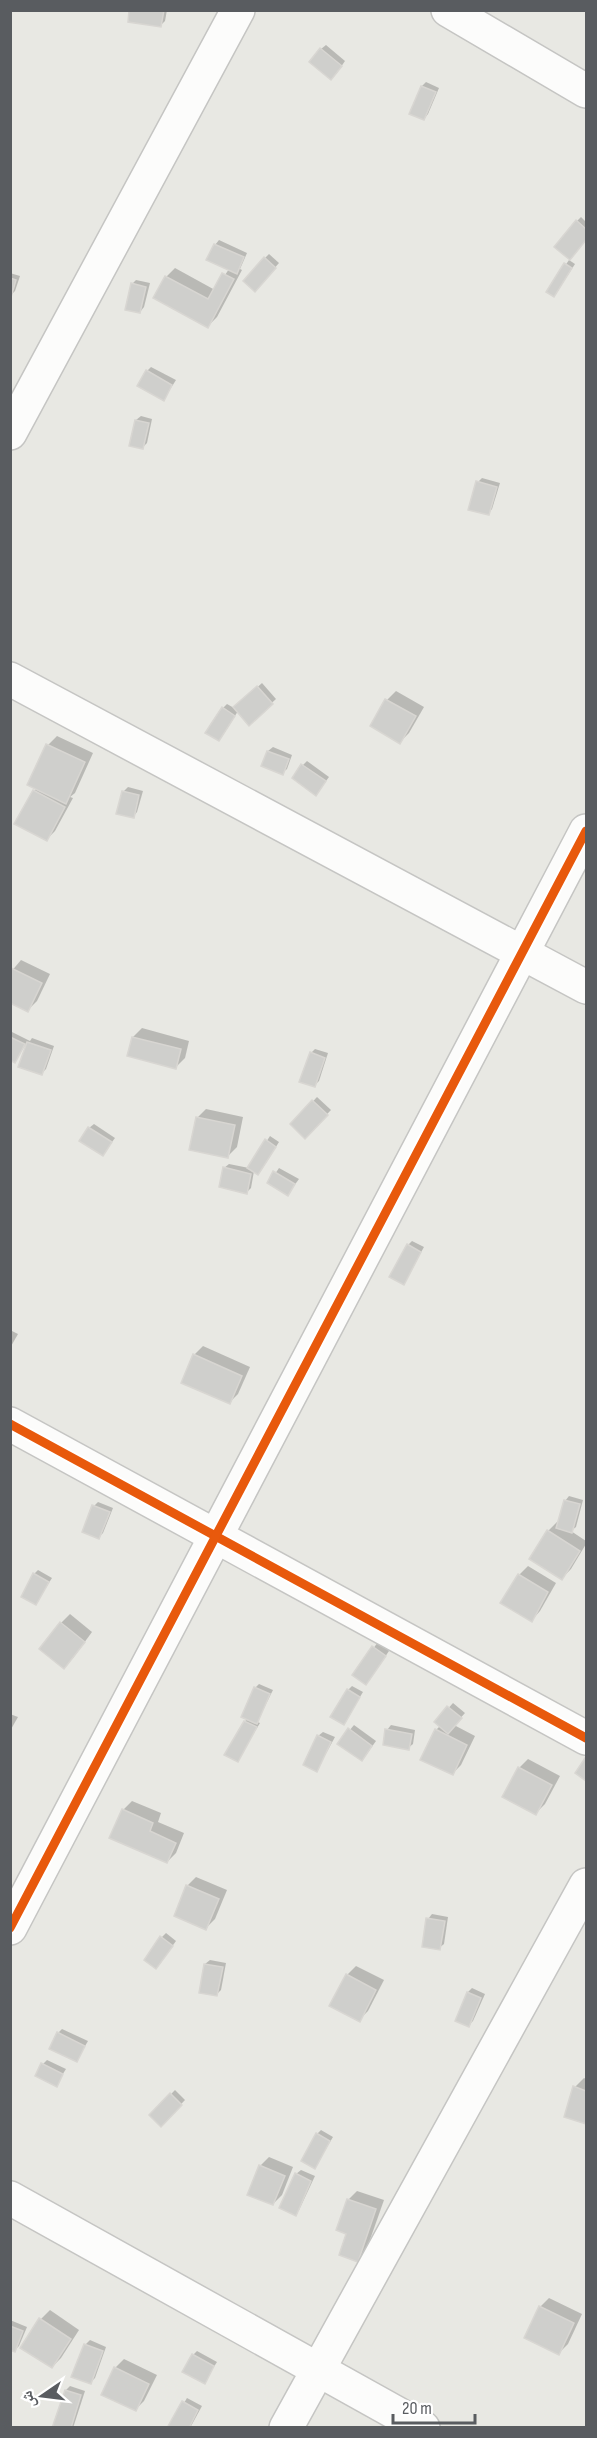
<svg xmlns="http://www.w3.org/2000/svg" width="597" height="2438" font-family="'Sofia Sans Condensed','Noto Naskh Arabic',sans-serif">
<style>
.shadow{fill:#0003}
.building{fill:#cfcfcc;stroke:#d8d6d2;stroke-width:1.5}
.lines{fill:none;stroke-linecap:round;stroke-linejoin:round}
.street-casing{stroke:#c5c5c3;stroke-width:36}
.street{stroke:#fcfcfb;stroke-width:33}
.cycleway-casing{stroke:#fff;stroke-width:13}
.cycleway{stroke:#e8590c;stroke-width:9}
</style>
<rect width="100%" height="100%" fill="#e8e8e3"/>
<g class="shadow">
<path d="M131,10H167L165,21L161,25Z"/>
<path d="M326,45L345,61L336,74L321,49Z"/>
<path d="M426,82L439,88L428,114L424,119L422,86Z"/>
<path d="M581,217L586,222V239L574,254L577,221Z"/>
<path d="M219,240L247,253L240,269L242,270L217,317L208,326L155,297L166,277L175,268L215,290L229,269L215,245Z"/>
<path d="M269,254L279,263L259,286L265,258Z"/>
<path d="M569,260L575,264L558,290L548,291Z"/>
<path d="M10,273L20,276L15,291L11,295Z"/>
<path d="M136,280L150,283L144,307L140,312L132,284Z"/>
<path d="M151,367L176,380L164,399L147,371Z"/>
<path d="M141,416L152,419L147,443L142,448L136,420Z"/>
<path d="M482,478L500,483L492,509L488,514L478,482Z"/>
<path d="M262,683L276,699L249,724L238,711L223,735V708L227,704L234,708Z"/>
<path d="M396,691L424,707L409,733L400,742L372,726L387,700Z"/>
<path d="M57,736L93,753L75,793L70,797L73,798L55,831L46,840L34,791L37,788L48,745Z"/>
<path d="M273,747L292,755L287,769L282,773L263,765L268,751Z"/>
<path d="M307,761L329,777L320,789L303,765Z"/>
<path d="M128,787L143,791L137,812L133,817L123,792Z"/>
<path d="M21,960L50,974L37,1001L28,1010L10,1002V973Z"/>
<path d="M142,1028L189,1041L185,1058L176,1067L133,1037Z"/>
<path d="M10,1031L30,1041L32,1038L54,1046L46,1069L42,1073L28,1044H26L15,1061L10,1059Z"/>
<path d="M315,1049L328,1053L319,1081L314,1086L311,1053Z"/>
<path d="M317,1097L331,1110L305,1137L292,1124Z"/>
<path d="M206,1109L243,1117L237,1147L228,1156L197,1118Z"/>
<path d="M94,1124L115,1138L103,1154L89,1128Z"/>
<path d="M270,1136L279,1142L262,1169L258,1173L254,1171L251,1188L247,1192L224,1168L229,1164L249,1168Z"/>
<path d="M279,1168L299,1179L288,1194L269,1183Z"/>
<path d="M412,1241L424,1247L404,1283L408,1245Z"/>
<path d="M10,1330L18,1334L10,1348Z"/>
<path d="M203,1346L250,1367L238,1394L229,1403L194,1355Z"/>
<path d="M569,1496L583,1500L576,1527L571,1531L586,1541V1544L571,1569L562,1578L548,1531L557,1522L559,1524L565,1501Z"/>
<path d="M98,1502L113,1508L103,1533L99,1537L94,1506Z"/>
<path d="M528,1566L556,1583L540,1611L532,1620L519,1575Z"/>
<path d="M38,1570L52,1578L36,1603L34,1574Z"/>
<path d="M70,1614L92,1632L73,1658L61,1623Z"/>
<path d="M378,1642L389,1651L370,1679L354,1675Z"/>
<path d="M259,1684L273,1690L257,1722L260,1723L237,1760L245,1721L248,1719L255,1688Z"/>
<path d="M352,1686L363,1692L344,1723L348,1690Z"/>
<path d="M453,1703L465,1713L454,1725L475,1736L461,1765L452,1774L436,1730L440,1726L436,1722Z"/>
<path d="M10,1714L18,1717L10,1731Z"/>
<path d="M354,1725L376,1741L366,1755L339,1743Z"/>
<path d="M391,1725L415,1730L413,1744L408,1748L387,1730Z"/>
<path d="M323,1732L335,1737L317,1770L318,1736Z"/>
<path d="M528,1759L560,1776L545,1804L536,1813L519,1768Z"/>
<path d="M132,1801L161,1813L158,1822L184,1833L176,1853L167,1862L123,1810Z"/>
<path d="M196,1877L227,1890L215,1919L206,1928L187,1886Z"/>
<path d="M432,1914L448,1917L444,1944L439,1948L428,1919Z"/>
<path d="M166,1933L176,1941L160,1963L162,1937Z"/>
<path d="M210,1960L226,1963L221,1990L217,1994L205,1964Z"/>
<path d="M356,1966L384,1980L368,2011L359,2020L347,1975Z"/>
<path d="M472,1988L485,1994L473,2021L469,2025L468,1992Z"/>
<path d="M62,2029L88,2041L77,2060L58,2033Z"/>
<path d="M47,2060L66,2069L56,2085L43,2064Z"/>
<path d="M584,2078L586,2079V2122L566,2116L575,2087Z"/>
<path d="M175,2090L185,2100L161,2125L151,2115Z"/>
<path d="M321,2130L333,2137L315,2167L317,2134Z"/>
<path d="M269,2157L293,2167L282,2195L273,2204L260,2166Z"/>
<path d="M301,2170L315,2176L299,2210L295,2214L296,2174Z"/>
<path d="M357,2191L384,2200L366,2251L357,2260L348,2200Z"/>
<path d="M549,2298L582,2314L568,2344L559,2353L540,2307Z"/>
<path d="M50,2310L79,2330L61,2358L52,2367L41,2319Z"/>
<path d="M10,2320L27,2327L19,2346L15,2350L10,2348Z"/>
<path d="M90,2340L106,2347L95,2378L90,2383L85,2345Z"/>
<path d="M197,2351L217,2362L204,2382L193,2355Z"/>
<path d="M124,2359L157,2375L144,2401L135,2410L115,2368Z"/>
<path d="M70,2386L85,2391L73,2428H54L66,2390Z"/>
<path d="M187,2398L202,2406L190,2428H169Z"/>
</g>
<g class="building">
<path d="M129,10H164L161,27L128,22Z"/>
<path d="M320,48L342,66L331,80L309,62Z"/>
<path d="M421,86L436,92L424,120L409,114Z"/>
<path d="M576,220L586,229V240L570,260L554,247Z"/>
<path d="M214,244L244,257L237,274L206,260Z"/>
<path d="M264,257L276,268L255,292L243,281Z"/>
<path d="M564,263L572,268L554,297L546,292Z"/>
<path d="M222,273L234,279L208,328L153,298L165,276L208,299Z"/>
<path d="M10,278L16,280L11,297L10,296Z"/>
<path d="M131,283L146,287L140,313L125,310Z"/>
<path d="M146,370L172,385L164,401L137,386Z"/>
<path d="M135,420L149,423L143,449L129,446Z"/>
<path d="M476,481L497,487L489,515L468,510Z"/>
<path d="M257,686L273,704L249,726L233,707Z"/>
<path d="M385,699L416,716L400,744L370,726Z"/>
<path d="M222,707L235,716L219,741L205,733Z"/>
<path d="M46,744L85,762L66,804L27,785Z"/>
<path d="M267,751L289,759L283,775L261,766Z"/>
<path d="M301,764L326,781L316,796L292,778Z"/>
<path d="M33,790L65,807L47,841L14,824Z"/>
<path d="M122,791L139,795L134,818L116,814Z"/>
<path d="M11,968L42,983L28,1012L10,1003Z"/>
<path d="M10,1037L25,1044L15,1063L10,1060Z"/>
<path d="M132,1037L181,1049L176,1069L127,1056Z"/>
<path d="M27,1042L51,1050L42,1075L18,1067Z"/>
<path d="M310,1052L325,1058L315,1087L299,1082Z"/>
<path d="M312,1100L328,1115L305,1139L290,1124Z"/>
<path d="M196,1117L235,1125L228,1158L189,1150Z"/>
<path d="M88,1127L112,1142L103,1156L79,1141Z"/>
<path d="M265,1139L276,1147L258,1175L247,1168Z"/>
<path d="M223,1167L251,1174L247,1194L219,1187Z"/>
<path d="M273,1171L295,1184L288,1196L267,1183Z"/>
<path d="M407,1244L421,1252L404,1285L389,1277Z"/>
<path d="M193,1354L242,1376L230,1404L181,1383Z"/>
<path d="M564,1500L580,1504L572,1533L556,1528Z"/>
<path d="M92,1505L110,1512L99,1539L82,1532Z"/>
<path d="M547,1530L580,1551L562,1580L529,1559Z"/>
<path d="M33,1573L49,1582L36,1605L21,1597Z"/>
<path d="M518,1574L548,1592L532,1622L500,1603Z"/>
<path d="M60,1622L85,1642L64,1669L39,1649Z"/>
<path d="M372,1646L386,1656L366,1685L352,1675Z"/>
<path d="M254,1687L270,1694L257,1724L241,1717Z"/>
<path d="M347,1689L360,1697L344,1725L330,1717Z"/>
<path d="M447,1706L462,1718L448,1734L434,1722Z"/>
<path d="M244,1721L257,1727L238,1762L224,1755Z"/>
<path d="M348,1728L372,1746L362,1761L337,1744Z"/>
<path d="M385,1729L412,1734L409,1750L383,1745Z"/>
<path d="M435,1729L467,1745L453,1775L420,1760Z"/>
<path d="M317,1735L331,1742L317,1772L303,1765Z"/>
<path d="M585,1758L586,1760V1781L575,1773Z"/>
<path d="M518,1767L552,1785L536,1815L502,1797Z"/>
<path d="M122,1809L153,1823L150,1831L176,1843L167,1863L109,1838Z"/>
<path d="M186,1885L219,1899L206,1930L174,1916Z"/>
<path d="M426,1918L445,1921L440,1950L422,1947Z"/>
<path d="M160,1936L173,1946L156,1969L144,1960Z"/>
<path d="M204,1964L223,1967L217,1996L199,1993Z"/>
<path d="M346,1974L376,1990L360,2022L329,2006Z"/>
<path d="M467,1992L481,1998L469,2027L455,2021Z"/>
<path d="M57,2032L85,2046L77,2062L49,2049Z"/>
<path d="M41,2063L63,2074L57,2087L35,2076Z"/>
<path d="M573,2086L586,2091V2124L564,2117Z"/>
<path d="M170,2093L182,2105L161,2127L149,2115Z"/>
<path d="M316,2133L330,2141L315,2169L301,2161Z"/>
<path d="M259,2165L285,2176L273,2205L247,2195Z"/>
<path d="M295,2173L311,2181L296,2216L279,2208Z"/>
<path d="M347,2199L376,2209L358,2262L339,2255L346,2234L336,2230Z"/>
<path d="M539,2306L574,2323L559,2355L524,2338Z"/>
<path d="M39,2318L71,2339L52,2368L20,2348Z"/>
<path d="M10,2326L23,2331L15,2352L10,2350Z"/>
<path d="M84,2344L103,2351L91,2384L71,2377Z"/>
<path d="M192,2354L214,2366L205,2384L182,2372Z"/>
<path d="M114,2367L149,2384L136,2411L101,2395Z"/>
<path d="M65,2390L81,2395L71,2428H52Z"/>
<path d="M182,2401L198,2410L189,2428H167Z"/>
</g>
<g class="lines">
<defs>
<g id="street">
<path d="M448,10L586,91"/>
<path d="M10,433L238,10"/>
<path d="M10,679L586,987"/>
<path d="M10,1424L586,1738"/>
<path d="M10,1928L586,831"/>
<path d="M10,2198L423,2428"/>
<path d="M286,2428L586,1885"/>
</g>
</defs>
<use href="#street" class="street-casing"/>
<use href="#street" class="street"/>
<defs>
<g id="cycleway">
<path d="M10,1424L586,1738"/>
<path d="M10,1928L586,831"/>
</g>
</defs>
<use href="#cycleway" class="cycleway-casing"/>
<use href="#cycleway" class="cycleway"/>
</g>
<rect width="597" height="2438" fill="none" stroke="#595c60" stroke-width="24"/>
<g transform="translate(42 2396) rotate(256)" stroke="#ffffff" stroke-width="4.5" paint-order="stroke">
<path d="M0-4.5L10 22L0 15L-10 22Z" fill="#595c60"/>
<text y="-9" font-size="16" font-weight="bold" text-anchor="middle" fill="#595c60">ش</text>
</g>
<path d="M393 2414v9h82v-9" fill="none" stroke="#595c60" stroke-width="3"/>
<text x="402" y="2414" font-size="18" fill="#595c60" stroke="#ffffff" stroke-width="4.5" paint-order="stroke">20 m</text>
</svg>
